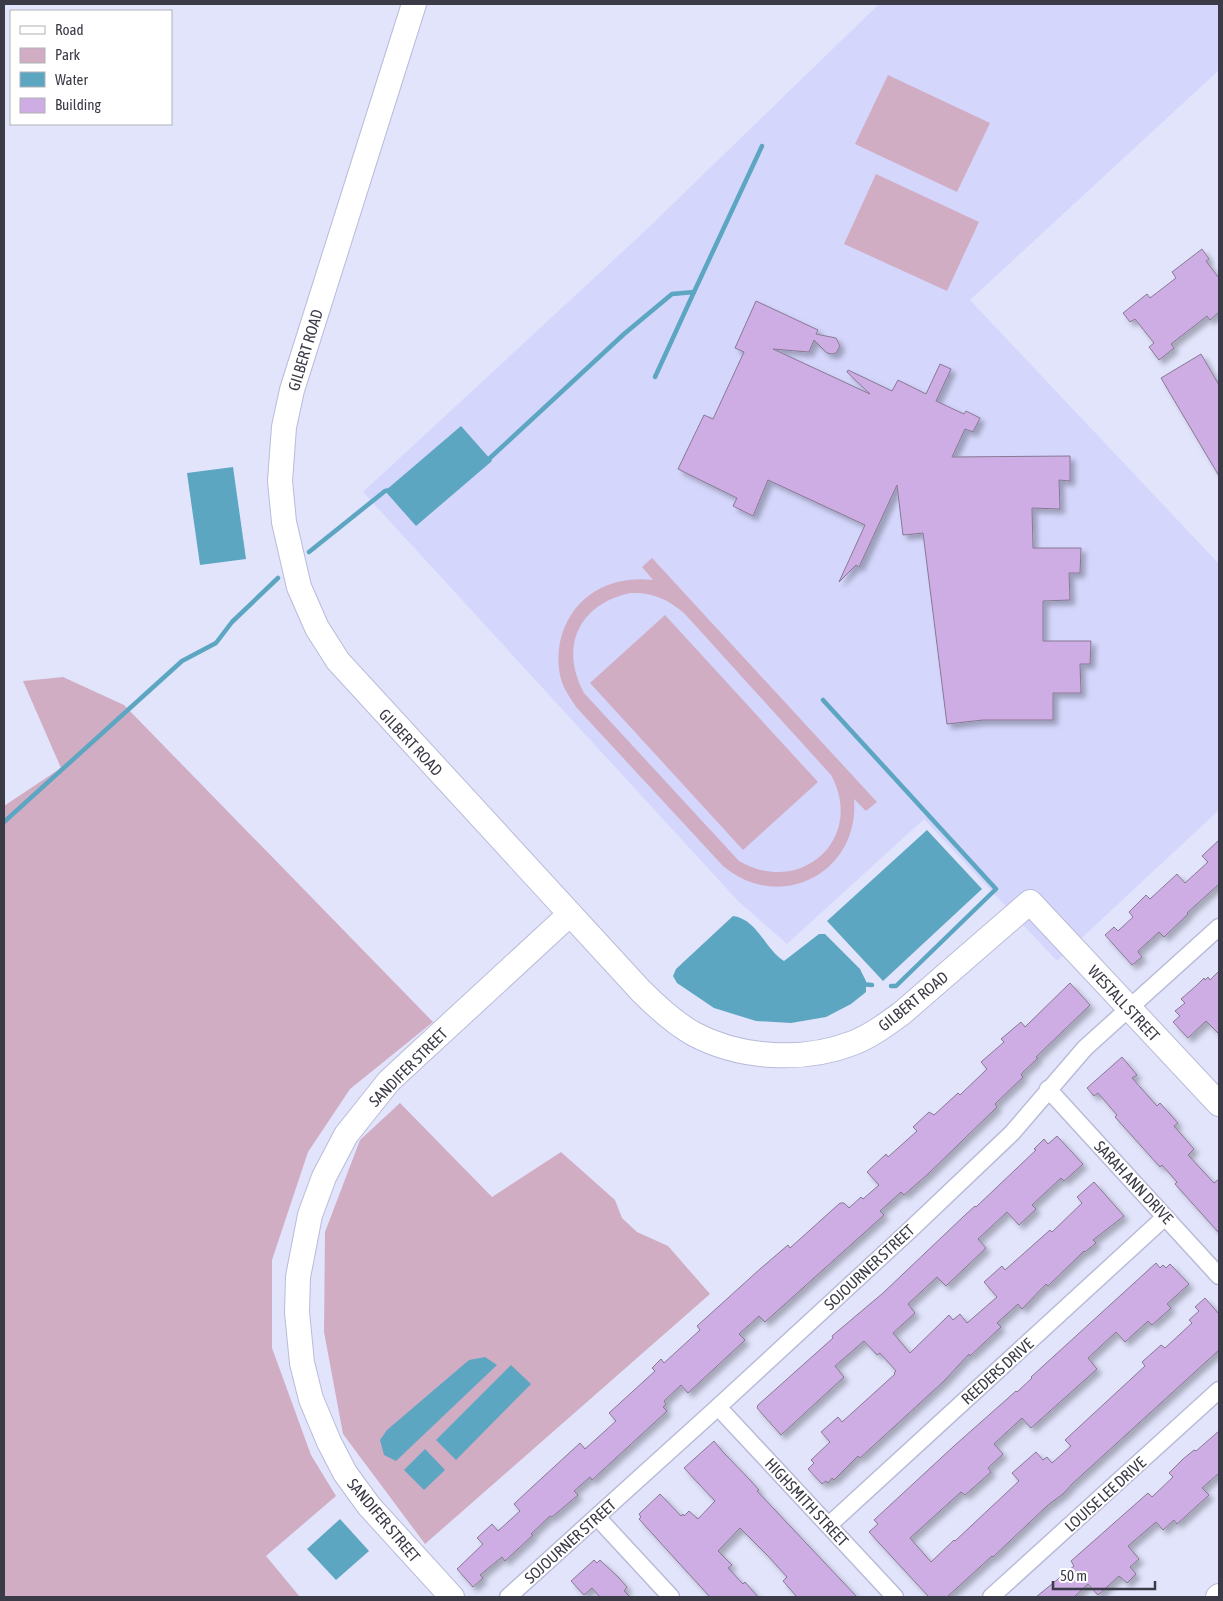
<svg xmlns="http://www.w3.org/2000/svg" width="1223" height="1601" font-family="'Asap Condensed',sans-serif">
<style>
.built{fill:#d4d6fc}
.green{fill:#d1adc4;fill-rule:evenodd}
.water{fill:#5ca6c2}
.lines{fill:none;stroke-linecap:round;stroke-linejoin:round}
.stream{stroke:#5ca6c2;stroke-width:4.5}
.building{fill:#cdade4;stroke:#887993;filter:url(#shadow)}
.street-casing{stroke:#b9bbd9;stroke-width:19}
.secondary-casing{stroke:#b9bbd9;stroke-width:26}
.street{stroke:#fff;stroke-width:16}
.secondary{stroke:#fff;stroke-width:24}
.labels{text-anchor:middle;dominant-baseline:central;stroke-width:4;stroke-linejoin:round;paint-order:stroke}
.street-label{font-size:16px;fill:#3b3b47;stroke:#fff}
</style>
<defs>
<filter id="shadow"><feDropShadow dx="4.5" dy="4.5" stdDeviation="2.5" flood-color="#0004"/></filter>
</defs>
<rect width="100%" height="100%" fill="#e2e4fc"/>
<path class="built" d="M879,4H1219V70L970,300L1219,564V810L1057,961L924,819L787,944L738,901L363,492L646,230Z"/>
<g class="green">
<path d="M888,75L990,123L957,192L855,144Z"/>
<path d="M876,174L979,222L947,291L844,244Z"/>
<path d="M652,558L877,802L866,811L854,799C860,873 780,914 723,866L576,707C573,702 569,697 566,691C558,677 557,658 560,642C570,597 609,575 653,580L642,567ZM630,593C652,592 668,599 684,613L831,775C866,839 800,897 739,861L584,693C559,647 579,604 630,593Z"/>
<path d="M665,615L818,782L743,850L590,683Z"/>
<path d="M63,677L124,705L433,1022L350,1089L308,1152L272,1260V1348L311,1455L336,1496L266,1556L300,1597H4V806L61,768L23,681Z"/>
<path d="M400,1103L492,1197L561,1152L615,1200L622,1218L637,1232L668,1246L710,1294L425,1544L343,1434L324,1332L325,1232L360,1140Z"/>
</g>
<g class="water">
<path d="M461,426L492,461L416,526L385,491Z"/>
<path d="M233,467L246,559L200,565L187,473Z"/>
<path d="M927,830L982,889L883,981L827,921Z"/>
<path d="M733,916C757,919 765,949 784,961L819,934H825L860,969L866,981V992L851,1004L826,1017L791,1023L756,1021L714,1008L677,983L673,976L676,969Z"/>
<path d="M485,1357L497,1365L396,1461L384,1455L380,1440L387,1430L469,1360Z"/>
<path d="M511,1365L531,1384L456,1460L436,1440Z"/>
<path d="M425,1449L445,1470L424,1490L404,1470Z"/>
<path d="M340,1519L369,1551L336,1580L307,1549Z"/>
</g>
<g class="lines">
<g class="stream">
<path d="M655,377L694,292"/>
<path d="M486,460L490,458L624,334L672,294L694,292L762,146"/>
<path d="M309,552L385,491L390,490"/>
<path d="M823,700L996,889L896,986H891"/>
<path d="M4,822L182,661L216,643L232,622L278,578"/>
<path d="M860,984L872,985"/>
</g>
</g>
<g class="building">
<path d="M1202,249L1209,259L1206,261L1219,278V312L1210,320L1207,316L1171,344L1174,348L1159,360L1149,347L1154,343L1135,319L1130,322L1123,313L1147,294L1150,298L1176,278L1172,272Z"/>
<path d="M756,301L818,330L816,334L836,338L840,346L836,353L832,354L827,353L814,340L809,352L773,349L870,394L847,372L848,370L892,391L898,380L926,394L940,364L951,369L936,401L964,414L966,411L980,418L973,432L965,429L952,457L1070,456V481L1059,480L1060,509L1032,508L1033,548H1081L1080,573H1069L1070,600L1043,601V641H1091L1090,664H1080L1081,693H1053V720H983L947,724L923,533L903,535L897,485L859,567L856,565L839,582L865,525L768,480L753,516L733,506L737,498L678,469L704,415L713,419L744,352L735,348Z"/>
<path d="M1201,354L1219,385V476L1161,378Z"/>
<path d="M1219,840V884L1187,913L1188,914L1164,937L1159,932L1139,950L1138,952L1142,957L1132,965L1105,935L1114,927L1118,931L1133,917L1129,912L1146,895L1150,899L1177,874L1185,883L1208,862L1202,856Z"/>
<path d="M1219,971V1034L1206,1021L1188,1038L1173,1022L1180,1016L1175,1011L1185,1003L1181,999L1197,985L1204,978L1205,980L1208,977L1210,980Z"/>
<path d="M1070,983L1090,1005L1036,1057L1038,1058L1023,1072L1021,1075L1023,1077L995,1104L997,1107L928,1174L904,1195L901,1192L880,1211L884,1215L765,1322L759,1316L739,1334L745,1340L688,1393L681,1385L664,1401L666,1404L663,1407L667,1411L592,1480L590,1477L574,1491L578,1495L552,1517L550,1516L531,1534L533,1535L505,1561L502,1557L480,1575L483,1578L473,1587L457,1569L483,1544L477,1538L492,1524L498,1531L520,1511L514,1504L530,1489L580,1443L585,1449L616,1421L609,1413L655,1371L652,1368L661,1359L664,1363L700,1330L697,1326L760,1269L788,1245L790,1248L840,1203H844L849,1208L861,1197L863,1199L879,1185L867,1172L886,1154L888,1157L917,1131L913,1127L929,1112L934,1115L958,1093L960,1095L987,1069L981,1062L1004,1042L1001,1039L1021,1022L1025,1027Z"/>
<path d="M1122,1057L1137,1075L1132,1078L1157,1106L1160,1103L1178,1123L1174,1126L1194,1149L1188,1155L1214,1183L1219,1179V1233L1175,1184L1177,1182L1162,1165L1160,1167L1115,1117L1117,1115L1098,1093L1094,1096L1087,1088Z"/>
<path d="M1057,1136L1083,1164L1064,1181L1061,1178L1032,1205L1036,1209L1019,1225L1007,1212L978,1239L986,1248L946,1286L937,1277L908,1304L915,1313L893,1333L910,1353L949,1315L953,1320L960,1314L967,1323L997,1297L984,1282L1002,1266L1005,1270L1050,1230L1052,1232L1082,1203L1077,1197L1094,1182L1124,1216L1093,1240L1096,1243L1085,1252L1084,1251L1048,1286L1046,1284L1022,1309L1018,1304L997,1323L1001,1327L970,1356L969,1354L944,1381L860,1458L858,1456L834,1480L832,1478L828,1483L826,1481L822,1484L808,1469L814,1463L811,1460L830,1442L821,1432L838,1417L842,1422L895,1374L894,1373L896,1371L880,1353L877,1355L864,1341L835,1366L844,1377L781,1435L757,1408L758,1405L833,1338L832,1336L883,1293L964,1216L975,1206L976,1207L1036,1150L1034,1149L1044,1139L1048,1144Z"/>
<path d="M1156,1263L1160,1268L1163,1265L1166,1268L1170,1264L1189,1284L1167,1304L1171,1308L1152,1325L1148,1321L1125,1342L1116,1332L1088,1358L1097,1369L1031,1428L1022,1418L994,1444L1003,1454L988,1468L991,1472L965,1495L961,1492L910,1538L931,1562L954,1540L955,1541L1019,1481L1012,1473L1036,1452L1043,1460L1047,1457L1052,1463L1071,1446L1065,1440L1145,1366L1142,1362L1161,1345L1165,1348L1192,1323L1189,1320L1199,1311L1195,1307L1205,1298L1219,1314V1350L1072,1484L1063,1494L1048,1505L993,1557L992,1556L947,1597H929L869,1532L878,1524L874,1520L954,1446L1016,1391L1017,1392L1032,1378L1031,1377Z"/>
<path d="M1219,1431V1473L1202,1488L1209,1495L1177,1524L1174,1520L1163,1530L1156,1522L1128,1546L1139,1559L1130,1567L1136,1574L1127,1583L1119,1576L1098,1595L1088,1584L1074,1597H1036L1074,1566L1071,1561L1148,1493L1152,1497L1173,1477L1169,1473L1183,1459L1194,1450L1196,1451Z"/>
<path d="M714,1441L723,1452L750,1480L759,1490L757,1491L857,1597H797L783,1581L787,1577L768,1556L740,1528L718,1551L732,1565L728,1568L743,1584L745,1582L758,1597H710L678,1562L639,1519L641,1517L639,1514L660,1494L681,1516L683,1514L684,1516L689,1511L698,1519L715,1501L684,1468Z"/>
<path d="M594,1560L597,1563L600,1560L618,1577L627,1587L624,1591L630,1597H600L592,1588L584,1595L571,1581Z"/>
</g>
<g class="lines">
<defs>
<g id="street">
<path d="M1048,1089L1219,1276"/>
<path d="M718,1407L895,1597"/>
<path d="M597,1517L671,1597"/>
<path d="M829,1525L1165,1217"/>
<path d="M508,1597L718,1407L910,1230L1012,1133L1085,1048L1219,927"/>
<path d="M991,1597L1219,1390"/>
</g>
<g id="secondary">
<path d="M414,4L292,390L284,427L280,481L284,522L299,587L317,628L338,661L641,991C657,1007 674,1023 694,1034C741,1059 804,1062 853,1043C871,1036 887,1024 902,1013L1030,902L1219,1104"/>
<path d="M452,1597L369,1506L345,1473L329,1442L311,1399L302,1363L297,1312L298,1277L310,1215L324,1177L346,1135L389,1081L570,914"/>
<path d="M1218,1597L1219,1596"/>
</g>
</defs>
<use href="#street" class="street-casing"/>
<use href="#secondary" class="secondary-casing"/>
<use href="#street" class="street"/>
<use href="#secondary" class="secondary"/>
</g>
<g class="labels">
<g class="street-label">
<text transform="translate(305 350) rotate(-73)">GILBERT ROAD</text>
<text transform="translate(411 742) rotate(47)">GILBERT ROAD</text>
<text transform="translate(913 1001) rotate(-39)">GILBERT ROAD</text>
<text transform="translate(1124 1003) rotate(47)">WESTALL STREET</text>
<text transform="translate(408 1067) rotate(-45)">SANDIFER STREET</text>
<text transform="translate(1134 1182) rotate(47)">SARAH ANN DRIVE</text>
<text transform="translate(869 1267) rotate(-43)">SOJOURNER STREET</text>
<text transform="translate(997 1371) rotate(-42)">REEDERS DRIVE</text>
<text transform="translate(1105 1494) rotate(-42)">LOUISE LEE DRIVE</text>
<text transform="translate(807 1502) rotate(47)">HIGHSMITH STREET</text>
<text transform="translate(384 1520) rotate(50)">SANDIFER STREET</text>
<text transform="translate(570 1541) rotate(-42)">SOJOURNER STREET</text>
</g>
</g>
<rect width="1223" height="1601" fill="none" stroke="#3b3b47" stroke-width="10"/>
<rect x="10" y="10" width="162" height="115" fill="#ffffff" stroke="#b1b1b5"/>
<rect x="20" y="26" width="25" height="8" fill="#ffffff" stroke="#b1b1b5"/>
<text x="55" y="35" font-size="15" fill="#3b3b47">Road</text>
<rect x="20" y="48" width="25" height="15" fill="#d1adc4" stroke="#b1b1b5"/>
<text x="55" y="60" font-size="15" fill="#3b3b47">Park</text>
<rect x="20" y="72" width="25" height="15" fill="#5ca6c2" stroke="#b1b1b5"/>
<text x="55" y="85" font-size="15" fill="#3b3b47">Water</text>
<rect x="20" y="98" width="25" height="15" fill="#cdade4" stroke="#b1b1b5"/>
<text x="55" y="110" font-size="15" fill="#3b3b47">Building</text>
<path d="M1053 1581v8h102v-8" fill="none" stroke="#3b3b47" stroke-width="2.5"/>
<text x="1060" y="1581" font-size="15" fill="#3b3b47" stroke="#ffffff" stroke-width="4" paint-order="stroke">50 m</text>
</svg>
